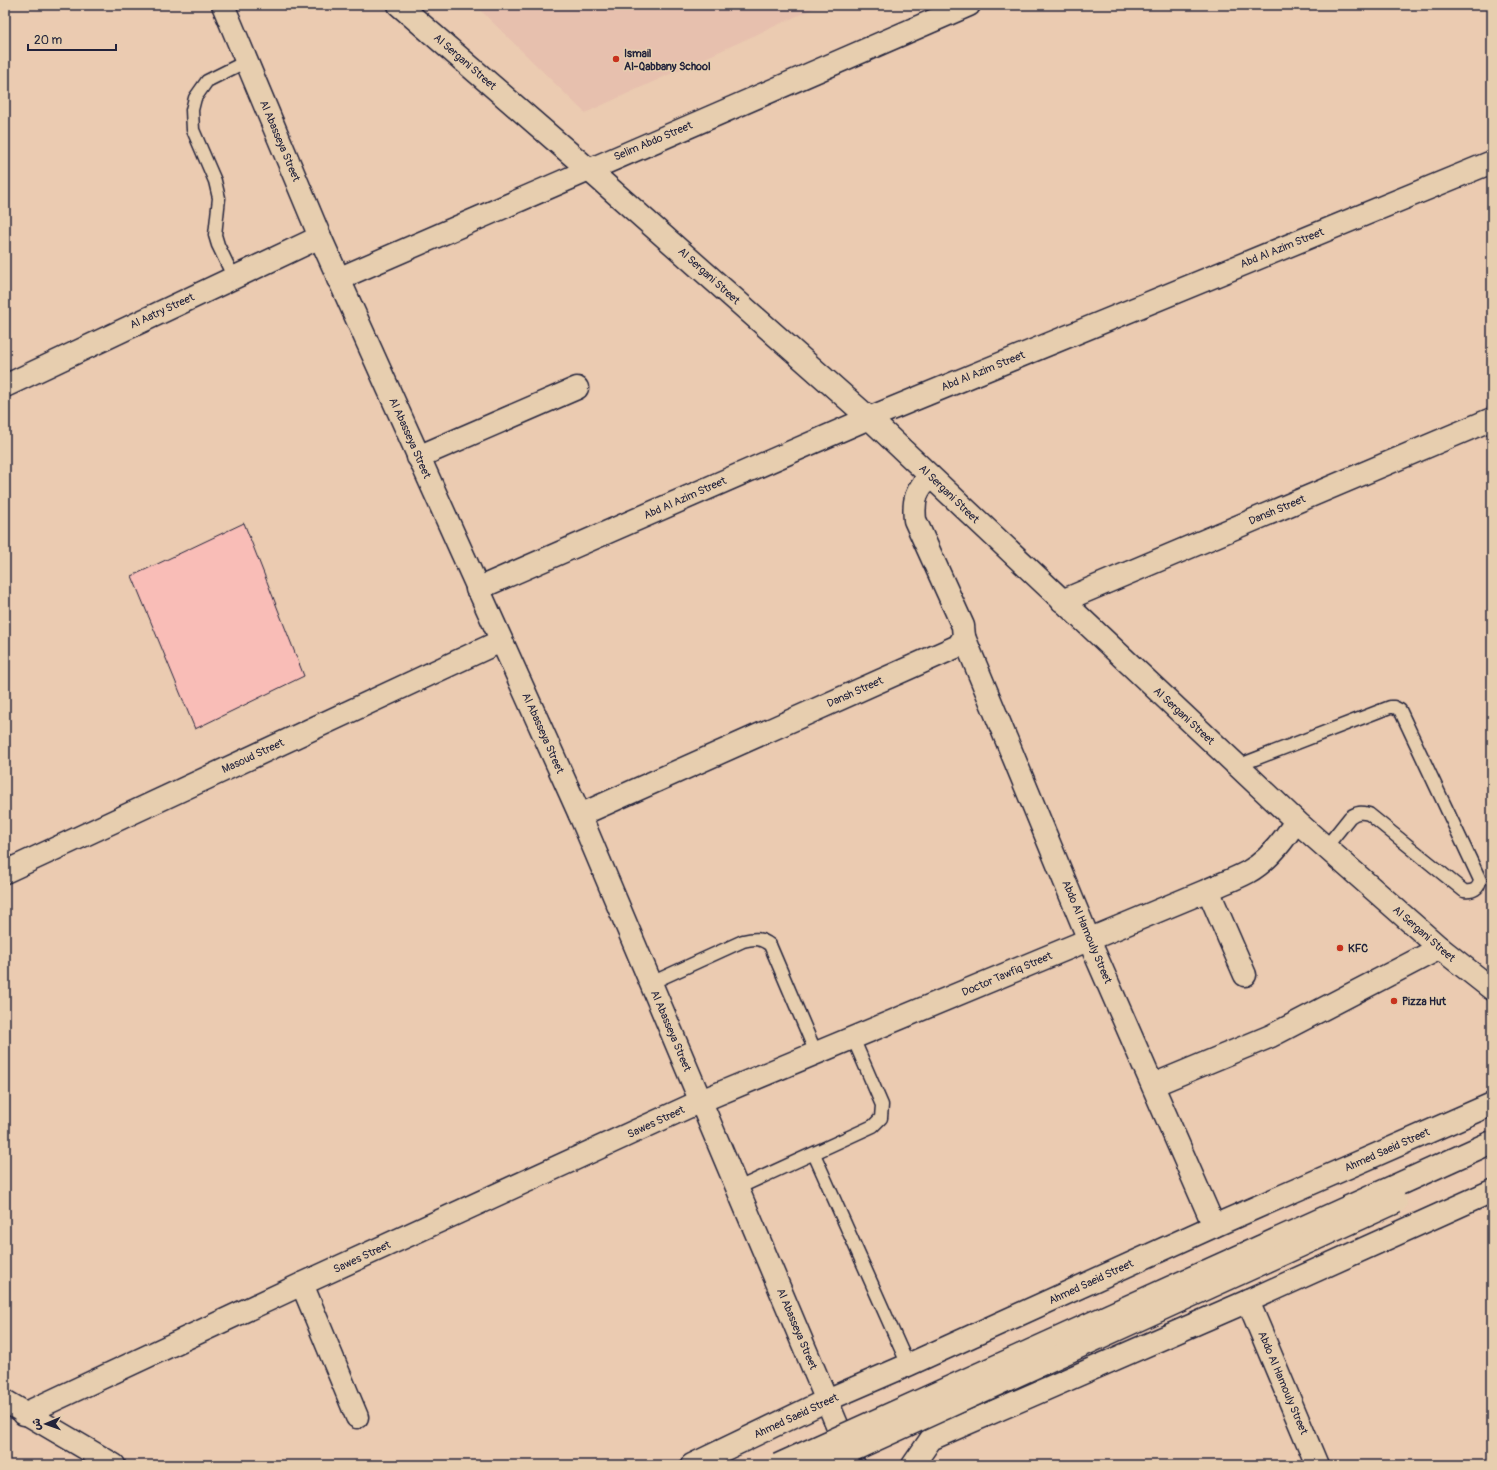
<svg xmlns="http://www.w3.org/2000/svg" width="1497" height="1470" font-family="Pangolin,'Playpen Sans Arabic',sans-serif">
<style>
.built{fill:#e7c0ae}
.building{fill:#f9bdb7;stroke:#22223b}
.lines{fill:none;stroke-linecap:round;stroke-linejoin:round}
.service-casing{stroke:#22223b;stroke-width:15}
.minor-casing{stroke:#22223b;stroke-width:25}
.secondary-casing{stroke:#22223b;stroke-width:25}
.service{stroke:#e7ceaf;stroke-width:12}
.minor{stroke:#e7ceaf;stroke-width:22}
.secondary{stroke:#e7ceaf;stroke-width:22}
.secondary-bridge-casing{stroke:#22223b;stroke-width:25;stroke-linecap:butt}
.secondary-bridge{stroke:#e7ceaf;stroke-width:22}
.poi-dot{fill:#c8321e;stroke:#e7ceaf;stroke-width:1.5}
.labels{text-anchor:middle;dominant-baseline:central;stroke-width:3;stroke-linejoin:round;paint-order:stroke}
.poi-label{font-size:11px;font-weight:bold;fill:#22223b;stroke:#e7ceaf;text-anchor:start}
.street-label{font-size:11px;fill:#22223b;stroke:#e7ceaf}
</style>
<rect width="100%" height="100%" fill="#ebcbb1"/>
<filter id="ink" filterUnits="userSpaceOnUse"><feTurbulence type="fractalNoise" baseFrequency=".025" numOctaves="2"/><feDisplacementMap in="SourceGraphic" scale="8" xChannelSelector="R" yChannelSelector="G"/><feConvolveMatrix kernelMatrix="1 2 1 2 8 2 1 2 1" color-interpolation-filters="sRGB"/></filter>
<g filter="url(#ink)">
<path class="built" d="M475,5H821L585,113Z"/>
<path class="building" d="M244,523L304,676L195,729L132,576Z"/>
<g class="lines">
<defs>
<g id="service">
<path d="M234,278L218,245L215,235L219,198L215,181L193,130L192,110L195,98L207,81L247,61"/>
<path d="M1237,766L1390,707H1394L1400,710L1480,880C1479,889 1473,892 1464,891L1369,814C1361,812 1357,812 1350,817L1326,847"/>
<path d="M651,983L743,941C755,938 761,938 770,945L816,1053"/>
<path d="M814,1154L908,1365"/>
<path d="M738,1188L873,1126L881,1118L882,1105L853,1038"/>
</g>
<g id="minor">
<path d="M338,279L969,5"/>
<path d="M5,386L320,237"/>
<path d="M418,457L577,388"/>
<path d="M477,589L869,418L1492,162"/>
<path d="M1062,601L1492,419"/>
<path d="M964,637L1089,940L1214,1226"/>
<path d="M580,815L958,646L964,637L963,626L915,520C913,500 916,490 930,476"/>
<path d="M5,872L501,641"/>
<path d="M1208,890L1245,975"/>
<path d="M1153,1085L1271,1036L1440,948"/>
<path d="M302,1284L357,1417"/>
<path d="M1248,1301L1317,1465"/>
<path d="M5,1401L114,1465"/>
<path d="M24,1414L302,1284L701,1101L1208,890C1221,884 1235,879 1248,872C1268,861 1284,840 1296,821"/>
</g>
<g id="secondary">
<path d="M223,5L320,237L580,815L854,1465"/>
<path d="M399,5L588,169L869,418L1296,821L1440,948L1492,989"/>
<path d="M692,1465L827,1400L908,1365L1214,1226L1492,1104"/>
<path d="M913,1465L931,1439L1248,1301L1492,1191"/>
</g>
</defs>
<use href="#service" class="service-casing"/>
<use href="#minor" class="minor-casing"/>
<use href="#secondary" class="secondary-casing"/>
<use href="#service" class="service"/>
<use href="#minor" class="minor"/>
<use href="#secondary" class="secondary"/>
<defs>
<g id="secondary-bridge">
<path d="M778,1465L1492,1142"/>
<path d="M820,1465L1396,1202"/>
</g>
</defs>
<use href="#secondary-bridge" class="secondary-bridge-casing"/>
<use href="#secondary-bridge" class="secondary-bridge"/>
</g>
</g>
<g class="poi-dot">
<circle cx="616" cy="59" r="4"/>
<circle cx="1340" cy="948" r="4"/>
<circle cx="1394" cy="1001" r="4"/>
</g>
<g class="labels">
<g class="poi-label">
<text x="624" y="53">Ismail<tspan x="624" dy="13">Al-Qabbany School</tspan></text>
<text x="1348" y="948">KFC</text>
<text x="1402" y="1001">Pizza Hut</text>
</g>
<g class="street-label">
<text transform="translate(465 62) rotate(41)">Al Sergani Street</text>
<text transform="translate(280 141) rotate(67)">Al Abasseya Street</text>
<text transform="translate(653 141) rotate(-23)">Selim Abdo Street</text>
<text transform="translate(1282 248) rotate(-22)">Abd Al Azim Street</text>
<text transform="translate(709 276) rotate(42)">Al Sergani Street</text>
<text transform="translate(162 311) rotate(-25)">Al Aatry Street</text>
<text transform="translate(983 371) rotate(-22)">Abd Al Azim Street</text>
<text transform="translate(410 438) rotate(66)">Al Abasseya Street</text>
<text transform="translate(949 494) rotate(44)">Al Sergani Street</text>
<text transform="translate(685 498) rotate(-24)">Abd Al Azim Street</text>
<text transform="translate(1277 510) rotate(-23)">Dansh Street</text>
<text transform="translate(855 692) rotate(-24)">Dansh Street</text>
<text transform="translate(1184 716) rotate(43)">Al Sergani Street</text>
<text transform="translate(543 733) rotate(66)">Al Abasseya Street</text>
<text transform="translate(253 756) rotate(-25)">Masoud Street</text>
<text transform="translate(1087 932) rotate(67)">Abdo Al Hamouly Street</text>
<text transform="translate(1424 934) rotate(41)">Al Sergani Street</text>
<text transform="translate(1007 974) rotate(-23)">Doctor Tawfiq Street</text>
<text transform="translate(671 1031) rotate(67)">Al Abasseya Street</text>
<text transform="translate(656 1122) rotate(-25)">Sawes Street</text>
<text transform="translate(1387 1150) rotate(-24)">Ahmed Saeid Street</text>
<text transform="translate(362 1257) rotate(-25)">Sawes Street</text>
<text transform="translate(1091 1282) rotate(-25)">Ahmed Saeid Street</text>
<text transform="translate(797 1329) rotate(67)">Al Abasseya Street</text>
<text transform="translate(1283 1383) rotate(67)">Abdo Al Hamouly Street</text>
<text transform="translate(796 1416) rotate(-25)">Ahmed Saeid Street</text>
</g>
</g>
<rect width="1497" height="1470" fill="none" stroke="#e7ceaf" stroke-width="20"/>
<rect x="10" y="10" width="1477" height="1450" fill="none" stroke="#22223b" stroke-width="1.5" filter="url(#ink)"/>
<g transform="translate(46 1424) rotate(268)" stroke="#e7ceaf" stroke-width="3" paint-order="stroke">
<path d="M0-3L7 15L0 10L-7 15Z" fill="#22223b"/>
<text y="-6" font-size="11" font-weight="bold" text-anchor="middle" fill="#22223b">ش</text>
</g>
<path d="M28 44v6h88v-6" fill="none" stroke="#22223b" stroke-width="2"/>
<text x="34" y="44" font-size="12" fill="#22223b" stroke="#e7ceaf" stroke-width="3" paint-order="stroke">20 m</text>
</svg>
